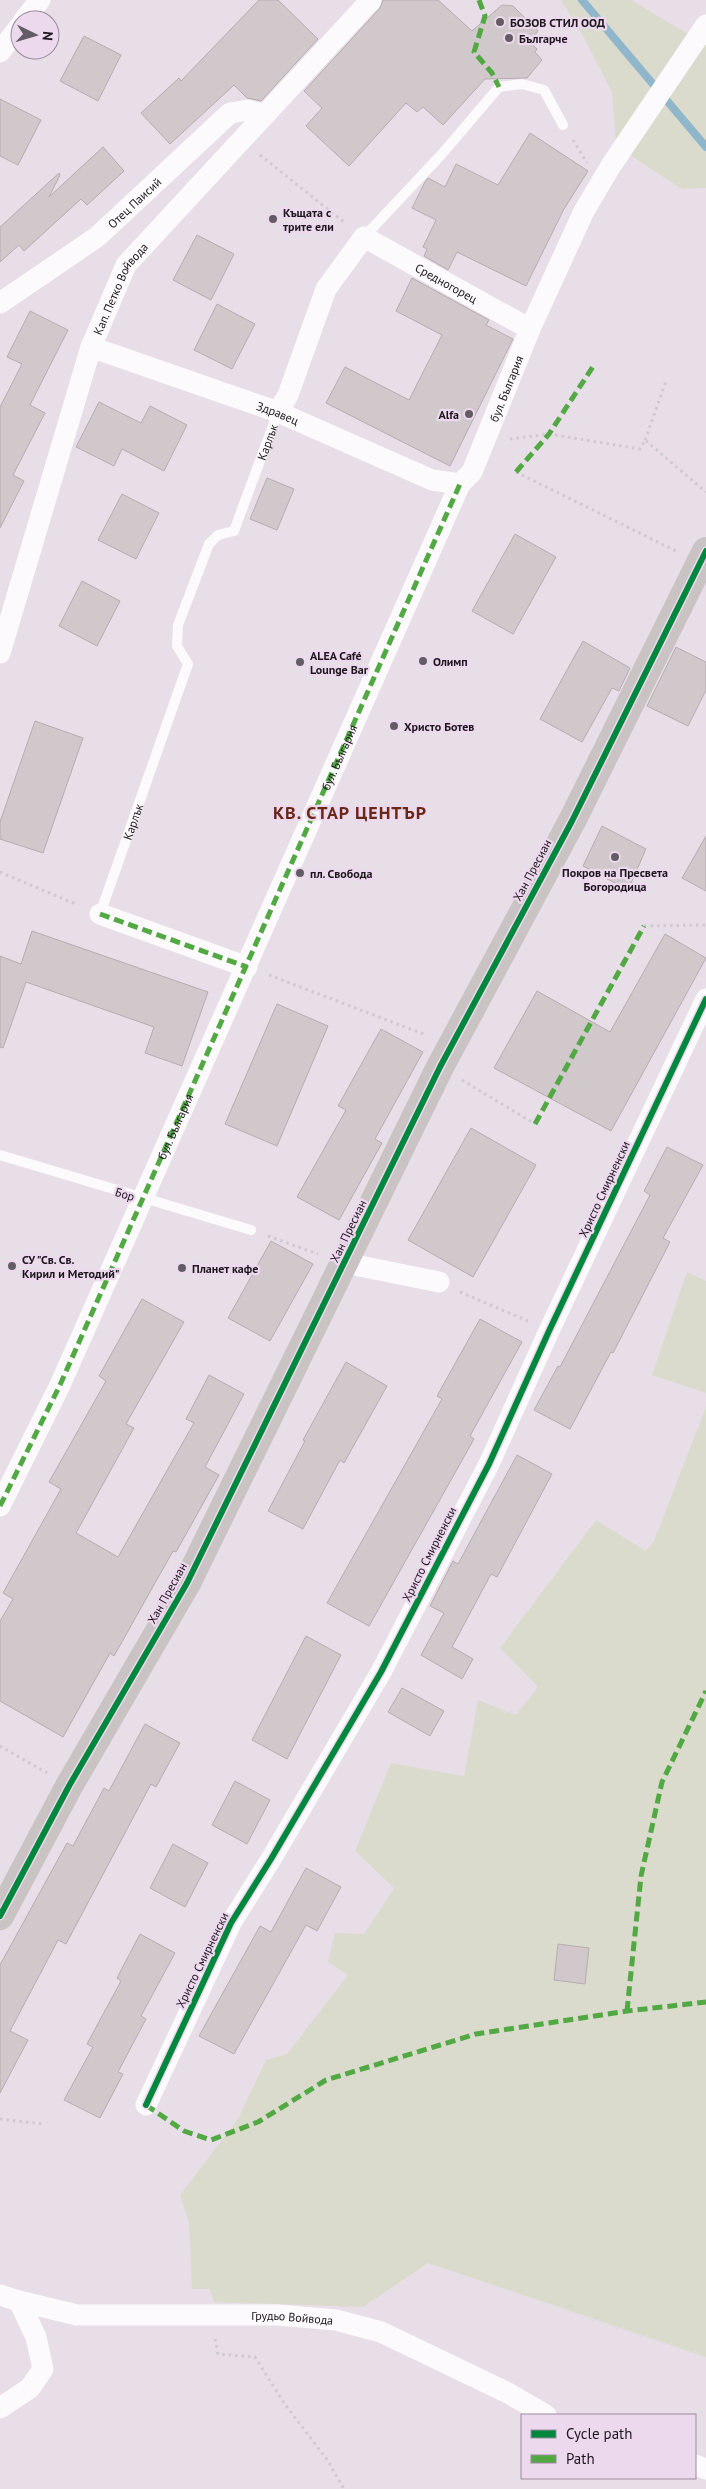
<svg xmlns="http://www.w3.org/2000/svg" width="706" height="2489" font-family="'PT Sans',sans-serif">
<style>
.green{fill:#dadbcd}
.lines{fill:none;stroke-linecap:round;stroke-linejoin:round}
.stream{stroke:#90b6cb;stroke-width:8}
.building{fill:#d1c8cb;stroke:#b6acb0}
.path{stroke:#cecace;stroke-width:3;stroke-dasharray:2.5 4;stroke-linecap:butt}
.lane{stroke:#fcfafc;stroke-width:10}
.street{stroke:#fcfafc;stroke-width:21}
.secondary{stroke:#c9c3c4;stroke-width:28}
.quiet{stroke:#52a943;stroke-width:5;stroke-dasharray:10 5;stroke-linecap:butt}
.cycleway-casing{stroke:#edd9ed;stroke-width:9}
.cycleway{stroke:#00873e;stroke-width:6}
.poi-dot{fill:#645c64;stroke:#edd9ed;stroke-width:2}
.labels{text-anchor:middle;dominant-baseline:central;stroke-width:4.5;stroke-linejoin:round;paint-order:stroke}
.poi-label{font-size:12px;font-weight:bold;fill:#1d161d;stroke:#edd9ed;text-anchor:start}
.street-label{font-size:12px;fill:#1d161d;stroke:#edd9ed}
.district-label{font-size:18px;font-weight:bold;letter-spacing:1px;fill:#6a2718;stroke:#edd9ed}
</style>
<rect width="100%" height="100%" fill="#e8dee8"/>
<g class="green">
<path d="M561,0H631L706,45V188L682,189L616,146L612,92L584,38Z"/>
<path d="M687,1272L706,1281V1393L652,1375Z"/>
<path d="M706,1407V2357L428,2263L363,2307L214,2302L210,2289H192L189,2223L180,2195L238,2119L266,2060L287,2054L348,1975L328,1962L335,1933L364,1934L394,1888L355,1851L391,1763L464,1776L478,1700L516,1715L538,1687L500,1648L596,1520L646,1551L654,1541Z"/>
</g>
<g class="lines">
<path class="stream" d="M582,0L706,147"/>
</g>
<g class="building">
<path d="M259,0H278L318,39L261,101L247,98L234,85L170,144L141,113L179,78L181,81Z"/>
<path d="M383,0H438L472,31L502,5L513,6L538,31L529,42L537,49L535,52L542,60L527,78L485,79L443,125L423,107L417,112L406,103L349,166L306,126L322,108L304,91L380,8Z"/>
<path d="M84,36L121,55L98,101L60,81Z"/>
<path d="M0,99L41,120L18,165L0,156Z"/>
<path d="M530,133L588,171L564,209L526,286L457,252L448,270L424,256L427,249L423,247L436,220L412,208L425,182L428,178L445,187L456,164L498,185Z"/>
<path d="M103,147L124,171L87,205L81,199L24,251L19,245L0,262V227L59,173L60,175L49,197Z"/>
<path d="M197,235L234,254L211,300L173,280Z"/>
<path d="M412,278L489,320L486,325L513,339L450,466L326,403L345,367L409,400L442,335L396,311Z"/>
<path d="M217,304L255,324L232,369L194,350Z"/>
<path d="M30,311L68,330L30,405L45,413L13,475L24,481L0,528V407L22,364L7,357Z"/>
<path d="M99,402L141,423L150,406L187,425L164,471L122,449L114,466L76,447Z"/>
<path d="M267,478L294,489L277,530L250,519Z"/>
<path d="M122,494L159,513L136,559L98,540Z"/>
<path d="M515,534L556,557L513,634L472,611Z"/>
<path d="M82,581L120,601L97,646L59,626Z"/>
<path d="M583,641L630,668L619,691L612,688L582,742L540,719Z"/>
<path d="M676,647L706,662V690L688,726L647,706Z"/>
<path d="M35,721L83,738L43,853L0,839V822Z"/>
<path d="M602,826L646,849L628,890L583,866Z"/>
<path d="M706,836V891L682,878Z"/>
<path d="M32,931L208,992L182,1066L145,1053L154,1027L26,982L3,1048L0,1047V956L21,964Z"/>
<path d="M665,934L706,958L611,1131L494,1068L537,991L610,1032Z"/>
<path d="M277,1004L328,1026L277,1146L225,1124Z"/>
<path d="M381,1029L423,1052L375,1139L382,1143L339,1220L297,1197L346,1110L338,1106Z"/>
<path d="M471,1128L536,1165L473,1277L408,1240Z"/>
<path d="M667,1147L703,1165L663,1238L670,1242L613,1353L611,1352L570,1429L534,1410L558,1366L560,1367L650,1195L644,1191Z"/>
<path d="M271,1241L313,1264L270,1341L228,1318Z"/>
<path d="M142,1299L184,1322L126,1424L134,1428L76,1533L118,1557L194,1423L186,1419L209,1375L244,1394L205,1467L219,1475L176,1552L173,1551L114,1656L110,1653L63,1737L0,1701V1621L13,1599L3,1593L61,1489L49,1482L106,1381L99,1376Z"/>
<path d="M480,1319L522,1342L470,1436L474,1439L369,1626L327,1603L442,1399L437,1396Z"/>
<path d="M346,1362L387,1386L344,1463L340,1460L303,1529L268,1511L305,1441L303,1440Z"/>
<path d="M517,1455L552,1474L497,1577L491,1574L452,1647L473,1659L462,1679L421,1655L444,1613L430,1606L453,1561L458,1564Z"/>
<path d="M306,1636L341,1655L287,1759L252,1740Z"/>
<path d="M402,1688L444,1711L430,1736L388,1712Z"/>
<path d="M145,1724L180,1743L156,1787L151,1784L66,1944L58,1940L10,2031L28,2040L0,2093V1965L67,1843L73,1846L104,1788L109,1791Z"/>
<path d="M235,1781L270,1800L247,1844L212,1825Z"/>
<path d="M173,1844L208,1863L185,1907L150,1888Z"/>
<path d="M306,1868L341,1887L317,1931L306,1925L234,2054L199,2036L260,1926L271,1932Z"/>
<path d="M140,1934L175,1953L141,2016L146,2019L118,2072L123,2074L100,2118L64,2100L93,2047L87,2044L121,1981L117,1978Z"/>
<path d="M558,1944L589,1948L585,1984L554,1980Z"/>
</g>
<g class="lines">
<g class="path">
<path d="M573,140L587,163"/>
<path d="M260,155L345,223"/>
<path d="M510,439L549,434L640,449L645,440L706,492"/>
<path d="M645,440L666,381"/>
<path d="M516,472L676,551"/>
<path d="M0,872L78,905"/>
<path d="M644,926L706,925"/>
<path d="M269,975L426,1035"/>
<path d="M462,1080L535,1124"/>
<path d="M268,1236L318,1254"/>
<path d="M460,1292L528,1321"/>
<path d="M0,1746L47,1773"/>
<path d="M0,2119L44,2124"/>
<path d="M215,2339L218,2354L255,2357L284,2403L328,2461L344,2489"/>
</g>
<g class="lane">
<path d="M364,237L441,155L499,87L522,84L544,90L563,125"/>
<path id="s1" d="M100,914L188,664L177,646L178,625L209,544L218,535L234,531L278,412"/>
<path d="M0,1155L251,1230"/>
</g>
<g class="street">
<path d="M24,20L40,0"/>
<path d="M0,52L20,26"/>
<path id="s2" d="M0,303L97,237L230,113L248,110L265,115"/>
<path id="s3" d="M91,347L278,412L432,480L460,484"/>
<path id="s4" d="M278,412L288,395L326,289L364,237L530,329"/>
<path id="s5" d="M0,653L91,347L126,265L371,0"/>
<path d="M100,914L247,967"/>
<path d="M345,1263L439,1282"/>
<path id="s6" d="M0,1506L60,1385L460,484L472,472L530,329L584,211L612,164L706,25"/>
<path d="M146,2105L231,1923L271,1859L381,1672L489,1464L549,1331L706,999"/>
<path d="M0,2295L19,2301L36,2337L43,2369L30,2388L0,2408"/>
<path id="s7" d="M19,2301L77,2315H278L336,2320L381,2332L508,2393L546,2415"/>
<path d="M695,2465L706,2469"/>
</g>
<path class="secondary" d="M0,1916L69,1786L187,1583L440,1067L572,821L706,551"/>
<g class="quiet">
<path d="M479,0L485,16L474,52L492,73L499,87"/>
<path d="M516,472L549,434L594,365"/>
<path d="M100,914L247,967"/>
<path d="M535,1124L644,926"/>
<path id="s8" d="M0,1506L60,1385L460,484"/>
<path d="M627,2011L641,1876L662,1782L706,1691"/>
<path d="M146,2105L184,2131L211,2140L258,2122L326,2080L476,2034L627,2011L706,2002"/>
</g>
<defs>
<g id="cycleway">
<path d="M0,1916L69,1786L187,1583L440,1067L572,821L706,551"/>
<path d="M146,2105L231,1923L271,1859L381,1672L489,1464L549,1331L706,999"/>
</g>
</defs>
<use href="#cycleway" class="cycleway-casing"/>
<use href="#cycleway" class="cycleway"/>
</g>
<g class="poi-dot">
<circle cx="500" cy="22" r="5"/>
<circle cx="509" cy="38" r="5"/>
<circle cx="273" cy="219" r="5"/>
<circle cx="469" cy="414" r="5"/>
<circle cx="423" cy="661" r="5"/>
<circle cx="300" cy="662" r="5"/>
<circle cx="394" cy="726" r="5"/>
<circle cx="615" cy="857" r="5"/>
<circle cx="300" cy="873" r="5"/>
<circle cx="12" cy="1266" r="5"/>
<circle cx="182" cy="1268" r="5"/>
</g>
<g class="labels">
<g class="poi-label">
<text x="510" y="22">БОЗОВ СТИЛ ООД</text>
<text x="519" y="38">Българче</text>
<text x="283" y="212">Къщата с<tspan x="283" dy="14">трите ели</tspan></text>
<text x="459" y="414" text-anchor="end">Alfa</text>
<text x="310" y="655">ALEA Café<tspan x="310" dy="14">Lounge Bar</tspan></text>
<text x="433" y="661">Олимп</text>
<text x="404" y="726">Христо Ботев</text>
<text x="615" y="872" text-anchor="middle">Покров на Пресвета<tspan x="615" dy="14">Богородица</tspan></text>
<text x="310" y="873">пл. Свобода</text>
<text x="22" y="1259">СУ "Св. Св.<tspan x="22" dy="14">Кирил и Методий"</tspan></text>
<text x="192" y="1268">Планет кафе</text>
</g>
<g class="street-label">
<text stroke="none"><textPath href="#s2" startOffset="168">Отец Паисий</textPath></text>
<text stroke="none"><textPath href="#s4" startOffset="291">Средногорец</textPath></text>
<text stroke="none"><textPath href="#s5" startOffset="385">Кап. Петко Войвода</textPath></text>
<text stroke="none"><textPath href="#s6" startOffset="1228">бул. България</textPath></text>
<text stroke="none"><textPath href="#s3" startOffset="198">Здравец</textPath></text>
<text stroke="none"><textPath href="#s1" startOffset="518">Карлък</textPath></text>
<text stroke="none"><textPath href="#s8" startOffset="822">бул. България</textPath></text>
<text stroke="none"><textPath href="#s1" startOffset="98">Карлък</textPath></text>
<text transform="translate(532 870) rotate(-62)">Хан Пресиан</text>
<text stroke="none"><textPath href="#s8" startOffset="418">бул. България</textPath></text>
<text transform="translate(604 1189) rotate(-65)">Христо Смирненски</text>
<text transform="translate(125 1194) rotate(17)">Бор</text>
<text transform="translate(348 1231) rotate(-64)">Хан Пресиан</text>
<text transform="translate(429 1554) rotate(-63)">Христо Смирненски</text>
<text transform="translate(167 1593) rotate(-61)">Хан Пресиан</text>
<text transform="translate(202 1960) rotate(-64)">Христо Смирненски</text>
<text stroke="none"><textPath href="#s7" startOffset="275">Грудьо Войвода</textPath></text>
</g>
<g class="district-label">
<text x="350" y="812">КВ. СТАР ЦЕНТЪР</text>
</g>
</g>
<rect x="521" y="2414" width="175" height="65" fill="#edd9ed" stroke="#9a8b9a"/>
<rect x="531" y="2430" width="25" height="8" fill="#00873e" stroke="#9a8b9a"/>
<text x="566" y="2439" font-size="15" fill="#1d161d">Cycle path</text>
<rect x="531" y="2455" width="25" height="8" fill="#52a943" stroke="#9a8b9a"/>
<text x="566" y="2464" font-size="15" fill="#1d161d">Path</text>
<g transform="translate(35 35) rotate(95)"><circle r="24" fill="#edd9ed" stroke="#9a8b9a"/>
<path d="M0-4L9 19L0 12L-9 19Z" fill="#645c64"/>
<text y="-8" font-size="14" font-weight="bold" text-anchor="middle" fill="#1d161d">N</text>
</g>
</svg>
